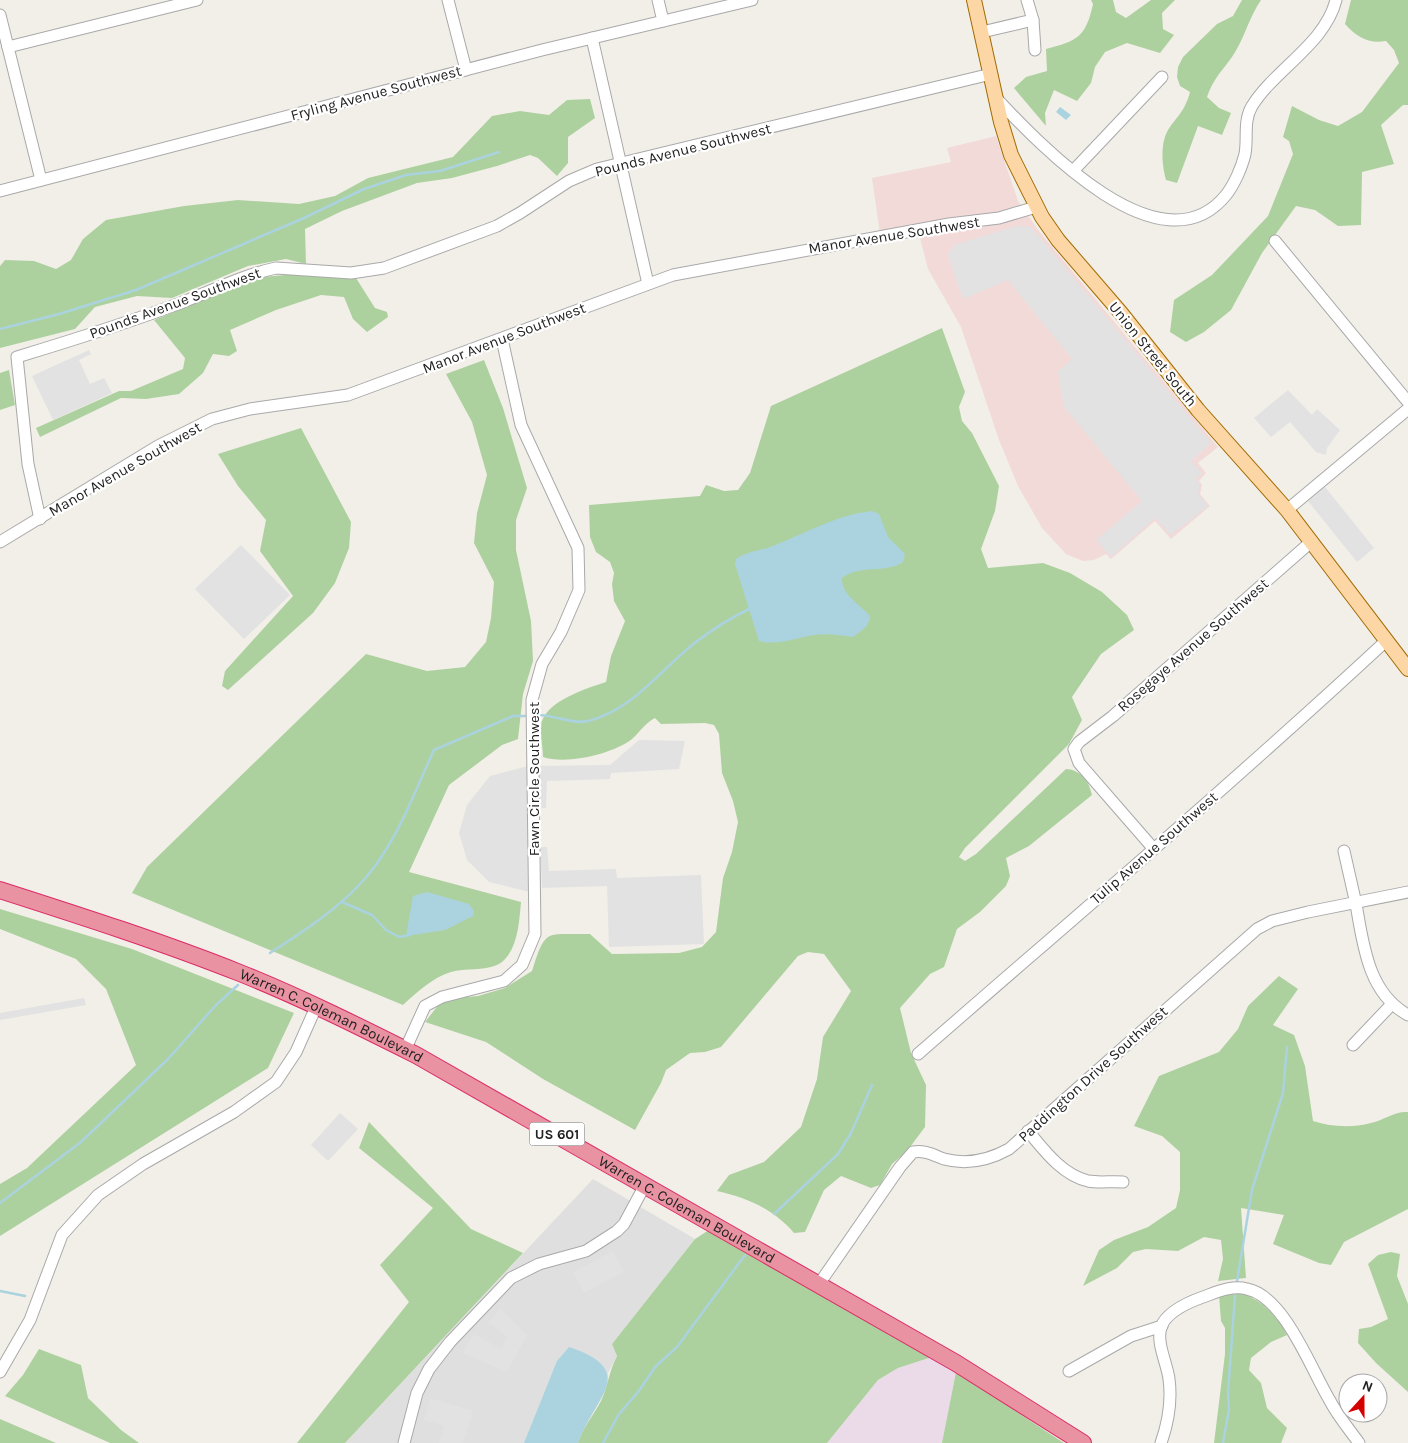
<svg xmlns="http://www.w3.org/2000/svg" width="1408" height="1443" font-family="Karla,sans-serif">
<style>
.residential{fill:#e0dfdf}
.commercial{fill:#f2dad9}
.industrial{fill:#ebdbe8}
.forest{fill:#add19e}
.parking{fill:#e2e2e2}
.water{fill:#aad3df}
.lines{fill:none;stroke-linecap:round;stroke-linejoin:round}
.stream{stroke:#aad3df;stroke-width:2.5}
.minor-casing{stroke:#a9a9a9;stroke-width:13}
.major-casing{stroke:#a06b00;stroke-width:16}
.highway-casing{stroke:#dc2a67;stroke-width:18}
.minor{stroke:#fff;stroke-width:11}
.major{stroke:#fcd6a4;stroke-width:14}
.highway{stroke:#e892a2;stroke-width:16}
.labels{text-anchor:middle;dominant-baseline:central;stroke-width:4.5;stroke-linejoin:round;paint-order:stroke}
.shield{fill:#fff;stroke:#646464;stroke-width:1}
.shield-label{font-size:14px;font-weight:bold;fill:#222}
.street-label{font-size:15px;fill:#222;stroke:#fff}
</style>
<rect width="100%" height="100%" fill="#f2efe9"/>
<path class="residential" d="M593,1179L695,1239L612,1344L617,1356L608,1373V1382L578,1443H345Z"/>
<path class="commercial" d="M996,136L1018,201L1039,231L1218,447L1198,463L1206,473L1199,481L1202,485L1200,494L1210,506L1171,539L1155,521L1111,559L1106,554L1094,560L1083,561L1066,554L1042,528L1018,486L999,440L961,327L928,269L920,238L913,237L881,241L872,178L951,162L947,148Z"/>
<path class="industrial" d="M932,1357L956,1372L942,1443H827L878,1380L898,1368Z"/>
<g class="forest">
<path d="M1091,0H1113L1116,12L1126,18L1151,0H1175L1162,13L1163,29L1174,35L1160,53L1127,43L1105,52L1095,67L1091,83L1077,101L1054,90L1045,113L1046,126L1014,88L1026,77L1047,71L1046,49C1077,41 1086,37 1093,4Z"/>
<path d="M1242,0H1261C1249,17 1244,40 1232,57C1222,71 1213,79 1207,97L1219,108L1231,113L1222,135L1198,126L1177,183L1166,180C1162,165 1160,144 1168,130C1178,115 1185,111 1190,92L1180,86L1177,77L1178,67L1183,57L1217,24L1233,16Z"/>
<path d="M1351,0H1408V105H1403L1381,125L1394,164L1362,172L1361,225L1338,226L1315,210L1296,206L1262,253L1231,310L1204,332L1186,342L1170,332L1174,300L1212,275L1268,216L1293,154L1289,141L1283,137L1292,106L1319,120L1338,126L1362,112L1399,63L1394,50L1386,41C1368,44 1357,37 1345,24Z"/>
<path d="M590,99L595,118L568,137V163L557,176L538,158L530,155L497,166L452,178L417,183L342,211L305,229L306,264L286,259L248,266L172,298L137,296L95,307L75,329L0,348V266L5,260L34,261L56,269L71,260L83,239L106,220L184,206L238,200L299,204L335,196L368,178L453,157L492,116L520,111L549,115L567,100Z"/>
<path d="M297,274L356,278L375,308L387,312L388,317L367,332L353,319L344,297L321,295L276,310L230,330L237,351L229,356L213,354L203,373L179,394L146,399L121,398L40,437L36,428L119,391H131L183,369L185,358L154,320L262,277Z"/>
<path d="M942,328L965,392L959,407L962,421L972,433L999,486L995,511L981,549L988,568L1043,563L1070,573L1102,592L1127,615L1134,630L1101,654L1072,697L1082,720L1069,744L965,848L959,857L965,861L976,854L1066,769C1081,770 1089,781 1092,795L1029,846L1006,858L1010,876L1006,886L980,912L957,929L944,967L930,974L900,1008L911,1053L926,1085L925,1127L907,1151L892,1164L880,1185L871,1188L841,1176L824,1190L805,1232L794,1233C773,1209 748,1198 717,1191L729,1175L764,1162L801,1127L817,1079L823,1037L851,991L824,954L808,952L798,956L721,1047L705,1052L690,1053L666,1070L661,1083L635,1130L543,1079L486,1042L425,1022L440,1003L456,998L478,996L505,988L532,971C546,926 546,935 590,934L612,954L679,953L702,947L716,932L723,878L732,852L738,822L733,801L722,773L719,734L714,725L705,723L661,724L655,718C645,723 640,732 632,739C613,754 566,765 543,757C543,747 540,736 541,726C543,702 587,688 606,682L611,656L625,621L614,601L612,584L614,573L610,562L596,552L590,537L589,505L700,496L706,485L724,491L738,490L750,473L771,406Z"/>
<path d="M484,360L503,408L527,488L516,520V550L531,621L533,661L523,694L518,739L502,745L449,785L409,872L521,902C519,923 518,954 497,965C484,971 465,968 451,972C432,978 417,992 403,1005L132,893L147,867L366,654L427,671L465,667L486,642L491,618L494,582L474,543L477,513L487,475L472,422L446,374Z"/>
<path d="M9,370L15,405L0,410V373Z"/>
<path d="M301,428L351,522L349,548L335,583L313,613L228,690L222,686L225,671L293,596L260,551L266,520L238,486L218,454Z"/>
<path d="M0,909L132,949L294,1013L268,1068L0,1236V1184L27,1168L136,1065L106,989L76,959L0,929Z"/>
<path d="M1279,976L1298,989L1273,1025L1294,1035L1305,1066L1313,1121C1332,1127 1351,1128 1371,1123C1384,1120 1395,1111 1408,1112V1209L1344,1242L1331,1265L1319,1263L1273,1244L1284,1215L1241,1208L1246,1278L1218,1281L1223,1259L1221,1240L1204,1237L1178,1251L1146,1249L1133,1252L1117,1268L1083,1286L1099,1250L1114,1240L1148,1227L1176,1208L1180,1190V1152L1162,1136L1134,1126L1159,1076L1219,1052L1238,1029L1248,1006Z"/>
<path d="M369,1122L471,1229L523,1253L345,1443H297L409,1302L380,1265L433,1208L359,1148Z"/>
<path d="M709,1230L932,1357L898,1368L878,1380L827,1443H578C583,1427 593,1416 601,1401C608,1386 609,1371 617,1356L612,1344L695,1239Z"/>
<path d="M1391,1252L1400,1254L1397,1276L1408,1304V1392L1376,1363L1358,1343L1359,1329L1371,1327L1388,1319L1368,1264L1378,1255Z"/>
<path d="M1240,1293C1263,1300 1276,1315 1287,1335L1271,1342L1251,1358L1249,1370L1261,1383L1267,1408L1287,1428L1281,1443H1214L1225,1354V1328L1221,1321L1219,1295Z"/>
<path d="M39,1349L81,1365L88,1398L121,1430L139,1443H110L5,1396L23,1375Z"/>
<path d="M956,1372L1064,1443H942Z"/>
<path d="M0,1419L56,1443H0Z"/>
</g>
<g class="parking">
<path d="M1017,226L1031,227L1211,443L1191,461L1202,473L1196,479L1200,484L1198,494L1208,506L1171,535L1155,518L1111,557L1096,540L1142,501L1064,407L1058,372L1072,359L1008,280L963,299L948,255L954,245Z"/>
<path d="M89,350L91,354L79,360L90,384L104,378L112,393L53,420L32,376Z"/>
<path d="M1288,390L1312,415L1317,409L1340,430L1327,448L1326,455L1316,452L1290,422L1271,437L1254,418Z"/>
<path d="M1325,487L1374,548L1357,562L1308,501Z"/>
<path d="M241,545L290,595L244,639L195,589Z"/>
<path d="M639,740L685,741L679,769L611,773L610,779L547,781L546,808H537L536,766L610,765Z"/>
<path d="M528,766L530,892L489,882L467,860L459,833L467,805L490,776Z"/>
<path d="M540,847H547L549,871L616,869L617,878L701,875L704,944L609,947L607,886L542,888Z"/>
<path d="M84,998L86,1005L0,1020V1013Z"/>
<path d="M340,1113L358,1129L328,1161L311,1145Z"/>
<path d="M613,1251L624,1272L584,1293L573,1272Z"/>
<path d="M501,1309L527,1335L507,1372L463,1353L474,1334L501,1349L508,1337L488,1322Z"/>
<path d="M430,1398L473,1411L463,1443H439L444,1426L424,1420Z"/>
</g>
<g class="water">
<path d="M1060,107L1071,115L1066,120L1056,112Z"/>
<path d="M872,511L879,514L888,537L905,554L903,562C885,574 860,564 842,578C841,594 859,604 869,615L870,619L866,627L853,637C840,635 827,633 814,635C794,638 779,646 759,641L735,564L736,559C748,551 760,551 773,546C806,533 836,515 872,511Z"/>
<path d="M427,892L469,904L474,911L473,916L445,930L406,936L413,896Z"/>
<path d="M569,1347C641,1371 593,1399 578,1443H524L557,1361Z"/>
</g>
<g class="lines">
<g class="stream">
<path d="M0,329L59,314L136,290L304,218L364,189L406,175L440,171L499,152"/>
<path d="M539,715C553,715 575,725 588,721C631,711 660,671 692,645C710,631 730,618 751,608"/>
<path d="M342,902L372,915L386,930L399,937L410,935"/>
<path d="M270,953C302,932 334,912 361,883C395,847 413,795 434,750L513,716H525"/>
<path d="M0,1203L81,1142L168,1059L216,1005L238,985"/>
<path d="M774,1214L838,1154L851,1133L872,1085"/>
<path d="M1237,1281L1252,1190L1283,1093L1287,1047"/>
<path d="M0,1291L25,1296"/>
<path d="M603,1443L619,1414L638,1392L656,1366L677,1347L745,1255"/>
<path d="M1223,1443L1229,1409L1228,1393L1235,1295"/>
</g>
<defs>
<g id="minor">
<path d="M448,0L466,70"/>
<path d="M658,0L663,21"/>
<path d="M1027,0L1033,20L1035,50"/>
<path d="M0,15L41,180"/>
<path d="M982,32L1033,20"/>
<path d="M592,38L648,284"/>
<path d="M8,47L197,0"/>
<path d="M996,98C1040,145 1162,274 1226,195C1234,185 1242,167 1245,154C1248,138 1243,121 1252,106C1275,69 1325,44 1336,0"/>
<path d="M1073,171L1162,77"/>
<path d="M0,191L542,50L752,0"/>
<path d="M1275,241L1408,402"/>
<path d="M1287,510L1408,409"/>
<path d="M40,519L28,464L17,357C73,340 128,323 183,302C214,290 243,275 276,268L351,273L384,268L497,226L520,213L569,181L597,169L991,74"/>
<path d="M0,542L158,446L212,419L250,409L348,395L673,275L949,224L999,218L1036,207"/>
<path d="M1153,848L1079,763L1074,749L1079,742L1113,716L1312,541"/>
<path d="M1344,851C1348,869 1352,886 1356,904C1363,944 1368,993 1408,1015"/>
<path d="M1353,1045L1392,1004"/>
<path d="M405,1050L425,1006L442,997L504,981L522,965L535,934L532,700L542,664L561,632L579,590L578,548L521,425L502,339"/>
<path d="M918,1054C1075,917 1234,782 1387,640"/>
<path d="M1028,1131C1044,1150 1062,1175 1088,1181C1099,1183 1112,1181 1123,1182"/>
<path d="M819,1284L900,1167L913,1152C925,1150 933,1155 944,1159C966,1165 989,1160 1009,1149L1257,929L1272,921L1308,912L1408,892"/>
<path d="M1069,1371L1131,1336L1162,1326"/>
<path d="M0,1372L30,1320L62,1235L98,1195L143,1164L234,1112L276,1082L296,1052L316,1007"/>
<path d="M404,1443L417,1393L429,1369L450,1342L511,1278L539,1264L586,1251L617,1231L624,1224L645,1185"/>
<path d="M1161,1443C1168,1423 1172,1401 1169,1379C1167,1363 1156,1343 1161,1327C1167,1311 1189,1302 1203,1297C1217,1292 1232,1285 1247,1289C1284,1296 1311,1369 1329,1399C1337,1415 1349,1429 1359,1443"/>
</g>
<path id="major" d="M974,0L1001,122L1011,155L1042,217L1058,240L1121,313L1198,410L1287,510L1408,669"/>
<g id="highway">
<path id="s1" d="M0,890C81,916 162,942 240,973C300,997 358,1026 416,1055L956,1363L1083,1443"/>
</g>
</defs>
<use href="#minor" class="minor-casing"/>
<use href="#major" class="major-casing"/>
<use href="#highway" class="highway-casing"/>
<use href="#minor" class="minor"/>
<use href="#major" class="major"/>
<use href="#highway" class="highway"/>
</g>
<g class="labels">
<rect class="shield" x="529.5" y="1122.5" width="55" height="23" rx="4"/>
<g class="shield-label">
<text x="557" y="1134">US 601</text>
</g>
<g class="street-label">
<text transform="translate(376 93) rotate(-15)">Fryling Avenue Southwest</text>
<text transform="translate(683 150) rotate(-14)">Pounds Avenue Southwest</text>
<text transform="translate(894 235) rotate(-9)">Manor Avenue Southwest</text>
<text transform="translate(175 303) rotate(-20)">Pounds Avenue Southwest</text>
<text transform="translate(504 338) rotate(-21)">Manor Avenue Southwest</text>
<text transform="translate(1153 354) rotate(51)">Union Street South</text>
<text transform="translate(125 469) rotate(-30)">Manor Avenue Southwest</text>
<text transform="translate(1193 645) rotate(-41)">Rosegaye Avenue Southwest</text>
<text transform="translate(534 779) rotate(-90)">Fawn Circle Southwest</text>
<text transform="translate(1154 848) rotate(-41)">Tulip Avenue Southwest</text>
<text stroke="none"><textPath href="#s1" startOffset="355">Warren C. Coleman Boulevard</textPath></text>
<text transform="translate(1093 1074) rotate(-42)">Paddington Drive Southwest</text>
<text stroke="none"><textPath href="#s1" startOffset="760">Warren C. Coleman Boulevard</textPath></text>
</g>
</g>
<g transform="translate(1363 1398) rotate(21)"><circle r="24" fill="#ffffff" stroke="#a7a7a7"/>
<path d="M0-4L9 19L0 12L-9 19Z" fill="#d40000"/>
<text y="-8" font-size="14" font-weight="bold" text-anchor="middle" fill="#222222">N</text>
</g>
</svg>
